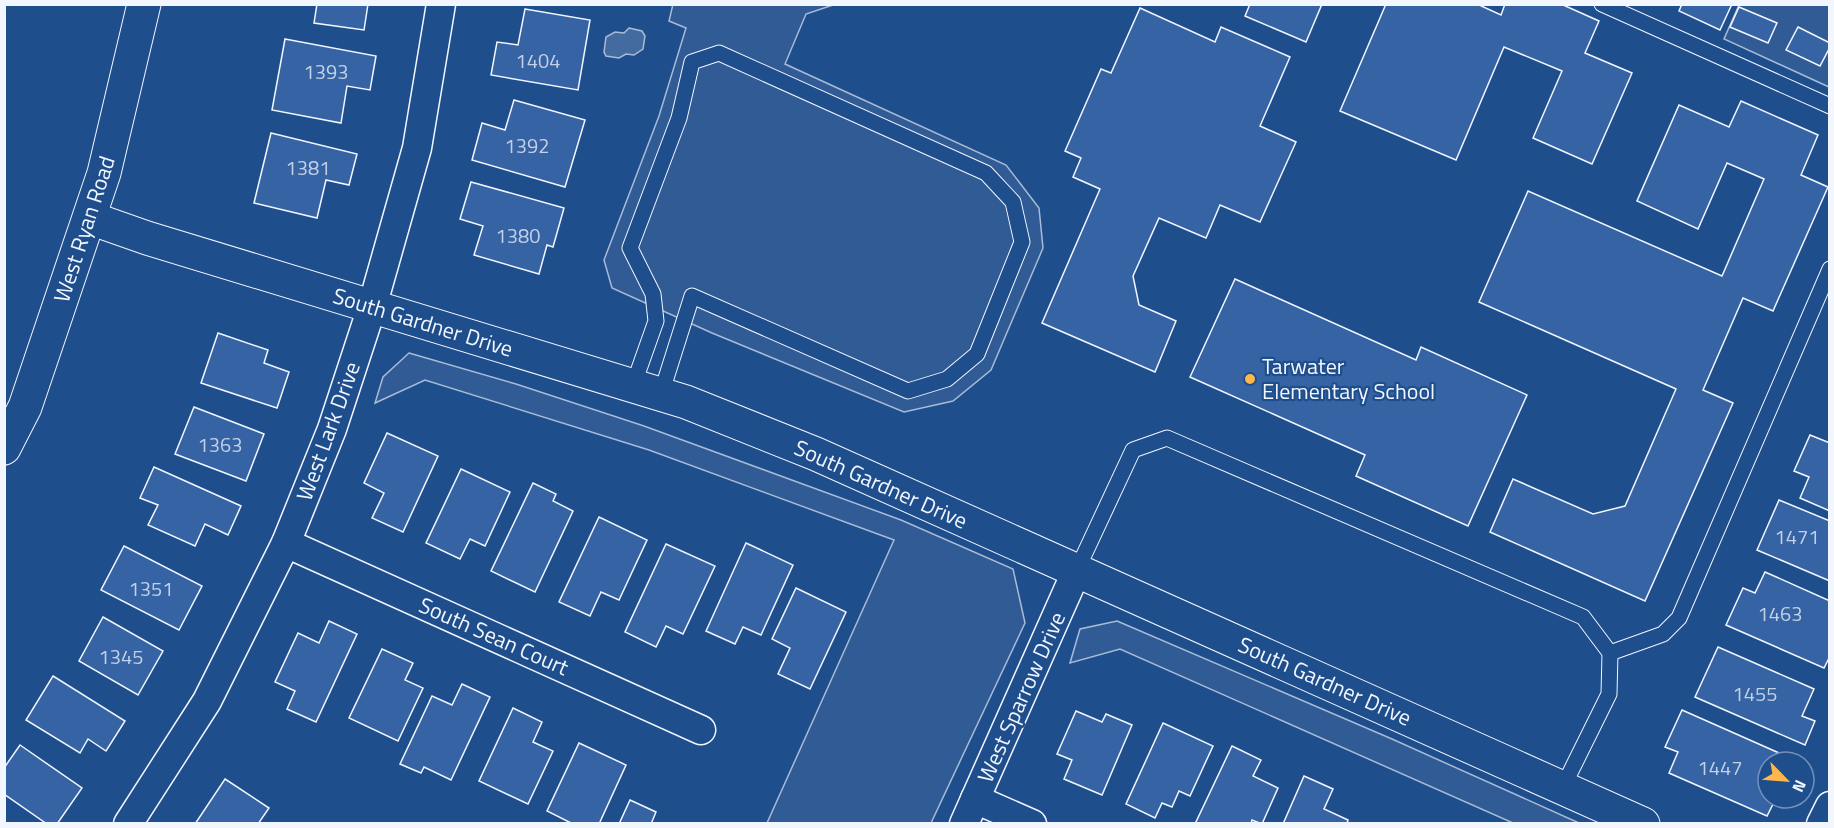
<svg xmlns="http://www.w3.org/2000/svg" width="1834" height="828" font-family="'Titillium Web',sans-serif">
<style>
.built{fill:#305b95;stroke:#a8bbd7;stroke-width:1.5}
.water{fill:#446ba0;stroke:#a8bbd7;stroke-width:1.5}
.building{fill:#3563a3;stroke:#f2f6ff;stroke-width:1.5}
.lines{fill:none;stroke-linecap:round;stroke-linejoin:round}
.service-casing{stroke:#f2f6ff;stroke-width:17}
.minor-casing{stroke:#f2f6ff;stroke-width:31}
.tertiary-casing{stroke:#f2f6ff;stroke-width:35}
.service{stroke:#1f4e8c;stroke-width:15}
.minor{stroke:#1f4e8c;stroke-width:28}
.tertiary{stroke:#1f4e8c;stroke-width:33}
.poi-dot{fill:#ffb74d;stroke:#1f4e8c;stroke-width:2}
.labels{text-anchor:middle;dominant-baseline:central;stroke-width:4.5;stroke-linejoin:round;paint-order:stroke}
.number-label{font-size:20px;fill:#c3d1e8}
.street-label{font-size:22px;fill:#f2f6ff;stroke:#1f4e8c}
.poi-label{font-size:22px;fill:#f2f6ff;stroke:#1f4e8c;text-anchor:start}
</style>
<rect width="100%" height="100%" fill="#1f4e8c"/>
<g class="built">
<path d="M673,4L833,5L806,14L785,64L1006,165L1039,208L1043,248L991,370L953,401L904,412L712,333L612,288L604,260L659,116L686,28L669,21Z"/>
<path d="M1739,5H1829V87L1724,39Z"/>
<path d="M409,353L516,384L644,426L901,520L1013,569L1025,623L931,823H767L894,540L649,450L425,380L375,403L383,377Z"/>
<path d="M1117,621L1392,739L1579,823H1513L1120,649L1070,663L1080,629Z"/>
</g>
<path class="water" d="M629,28L642,31L645,36L643,49L634,55L626,54L619,58L606,56L604,52L606,37L615,32L624,33Z"/>
<g class="building">
<path d="M317,4H368L364,30L314,23Z"/>
<path d="M1250,4H1322L1306,42L1245,16Z"/>
<path d="M1386,4H1477L1501,15L1505,4H1561L1599,21L1585,53L1632,73L1592,164L1533,138L1562,71L1504,47L1456,160L1340,111Z"/>
<path d="M1682,4H1732L1720,30L1679,11Z"/>
<path d="M1739,7L1777,23L1768,43L1730,27Z"/>
<path d="M1140,8L1215,42L1221,27L1290,57L1260,126L1296,142L1260,222L1220,205L1206,238L1159,218L1133,276L1139,305L1176,321L1155,372L1042,323L1100,189L1073,177L1081,158L1065,151L1101,69L1111,73Z"/>
<path d="M525,9L590,20L578,90L491,75L497,42L518,45Z"/>
<path d="M1798,27L1830,43V47L1820,66L1786,50Z"/>
<path d="M285,39L376,56L370,90L347,86L341,123L272,110Z"/>
<path d="M514,100L585,120L565,187L472,160L482,123L505,130Z"/>
<path d="M1741,101L1818,135L1801,175L1828,187L1773,311L1743,298L1703,390L1733,403L1645,601L1490,532L1513,479L1593,514L1625,506L1676,389L1479,302L1528,191L1722,276L1764,179L1727,163L1698,229L1637,201L1679,105L1729,127Z"/>
<path d="M271,133L357,154L349,185L326,180L317,218L254,203Z"/>
<path d="M471,182L564,208L553,247L547,245L539,274L474,255L483,226L460,219Z"/>
<path d="M1235,279L1416,360L1421,347L1527,395L1468,526L1356,476L1365,455L1190,377Z"/>
<path d="M218,333L268,350L264,363L289,372L277,408L201,383Z"/>
<path d="M194,407L264,434L246,481L175,454Z"/>
<path d="M387,433L438,456L403,532L372,518L384,493L364,483Z"/>
<path d="M1810,435L1830,443V511L1800,498L1809,477L1794,471Z"/>
<path d="M154,467L241,506L228,535L205,524L195,546L148,525L158,505L140,498Z"/>
<path d="M461,469L510,492L485,546L470,539L460,559L426,543Z"/>
<path d="M533,483L556,494L553,501L573,511L535,592L491,571Z"/>
<path d="M1779,500L1830,521V581L1757,550Z"/>
<path d="M599,517L647,540L619,600L601,592L590,616L559,602Z"/>
<path d="M746,543L793,565L761,635L743,627L735,644L706,631Z"/>
<path d="M666,544L715,566L683,634L666,626L656,647L625,632Z"/>
<path d="M124,546L202,586L179,630L101,590Z"/>
<path d="M1765,572L1830,601V656L1824,668L1726,625L1743,588L1755,593Z"/>
<path d="M796,588L846,612L810,689L778,674L790,648L772,639Z"/>
<path d="M103,617L163,651L138,695L79,661Z"/>
<path d="M329,621L357,634L316,722L287,709L295,691L275,682L298,633L319,643Z"/>
<path d="M1718,647L1814,689L1802,716L1815,721L1805,745L1695,697Z"/>
<path d="M382,649L413,663L405,680L423,688L398,741L349,718Z"/>
<path d="M53,676L125,721L106,751L88,739L80,753L26,720Z"/>
<path d="M462,684L490,697L451,780L424,767L421,773L400,764L432,696L452,705Z"/>
<path d="M513,708L542,722L533,742L553,751L528,804L479,781Z"/>
<path d="M1682,710L1779,753L1775,762H1768V798H1776L1767,816L1669,773L1678,752L1665,747Z"/>
<path d="M1076,711L1102,722L1106,714L1132,725L1102,795L1064,779L1072,760L1057,754Z"/>
<path d="M1163,723L1213,746L1190,796L1179,791L1172,807L1162,803L1155,818L1126,804Z"/>
<path d="M579,743L626,765L599,824H573L547,811Z"/>
<path d="M20,745L82,788L57,824H47L4,794V768Z"/>
<path d="M1232,746L1261,760L1253,776L1278,788L1262,824L1252,820L1251,824H1195Z"/>
<path d="M1304,776L1333,789L1324,809L1348,820L1347,824H1283Z"/>
<path d="M225,779L269,808L258,824H195Z"/>
<path d="M630,800L656,812L651,824H619Z"/>
</g>
<g class="lines">
<defs>
<g id="service">
<path d="M1602,4L1830,106"/>
<path d="M633,386L656,321L653,294L630,248L679,118L692,62L719,53L986,173L1013,202L1022,242L977,354L947,379L908,391L692,296L661,394"/>
<path d="M1077,570L1133,450L1167,438L1583,617L1610,653L1609,694L1563,787"/>
<path d="M1610,653L1663,634L1679,618L1830,269"/>
</g>
<g id="minor">
<path d="M286,543L701,730"/>
<path d="M975,799L1032,824"/>
<path d="M128,824L207,701L286,543L332,429L372,307L417,148L441,4"/>
<path d="M964,824L1077,570"/>
<path d="M1821,824L1830,806"/>
</g>
<g id="tertiary">
<path d="M90,218L147,238L686,402L816,454L1643,824"/>
<path d="M4,448L25,407L104,173L144,4"/>
</g>
</defs>
<use href="#service" class="service-casing"/>
<use href="#minor" class="minor-casing"/>
<use href="#tertiary" class="tertiary-casing"/>
<use href="#service" class="service"/>
<use href="#minor" class="minor"/>
<use href="#tertiary" class="tertiary"/>
</g>
<circle class="poi-dot" cx="1250" cy="379" r="6"/>
<g class="labels">
<g class="number-label">
<text x="538" y="60">1404</text>
<text x="326" y="71">1393</text>
<text x="527" y="145">1392</text>
<text x="308" y="167">1381</text>
<text x="518" y="235">1380</text>
<text x="220" y="444">1363</text>
<text x="1797" y="536">1471</text>
<text x="151" y="588">1351</text>
<text x="1780" y="613">1463</text>
<text x="121" y="656">1345</text>
<text x="1755" y="693">1455</text>
<text x="1720" y="767">1447</text>
</g>
<g class="street-label">
<text transform="translate(84 229) rotate(-72)">West Ryan Road</text>
<text transform="translate(423 322) rotate(17)">South Gardner Drive</text>
<text transform="translate(328 431) rotate(-70)">West Lark Drive</text>
<text transform="translate(881 484) rotate(24)">South Gardner Drive</text>
<text transform="translate(494 636) rotate(24)">South Sean Court</text>
<text transform="translate(1325 681) rotate(24)">South Gardner Drive</text>
<text transform="translate(1021 697) rotate(-66)">West Sparrow Drive</text>
</g>
<g class="poi-label">
<text x="1262" y="366">Tarwater<tspan x="1262" dy="25">Elementary School</tspan></text>
</g>
</g>
<rect width="1834" height="828" fill="none" stroke="#f2f6ff" stroke-width="12"/>
<g transform="translate(1786 780) rotate(115)"><circle r="28" fill="#1f4e8c" stroke="#7391ba" stroke-width="1.5"/>
<path d="M0-4.5L10 22L0 15L-10 22Z" fill="#ffb74d"/>
<text y="-9" font-size="16" font-weight="bold" text-anchor="middle" fill="#f2f6ff">N</text>
</g>
</svg>
